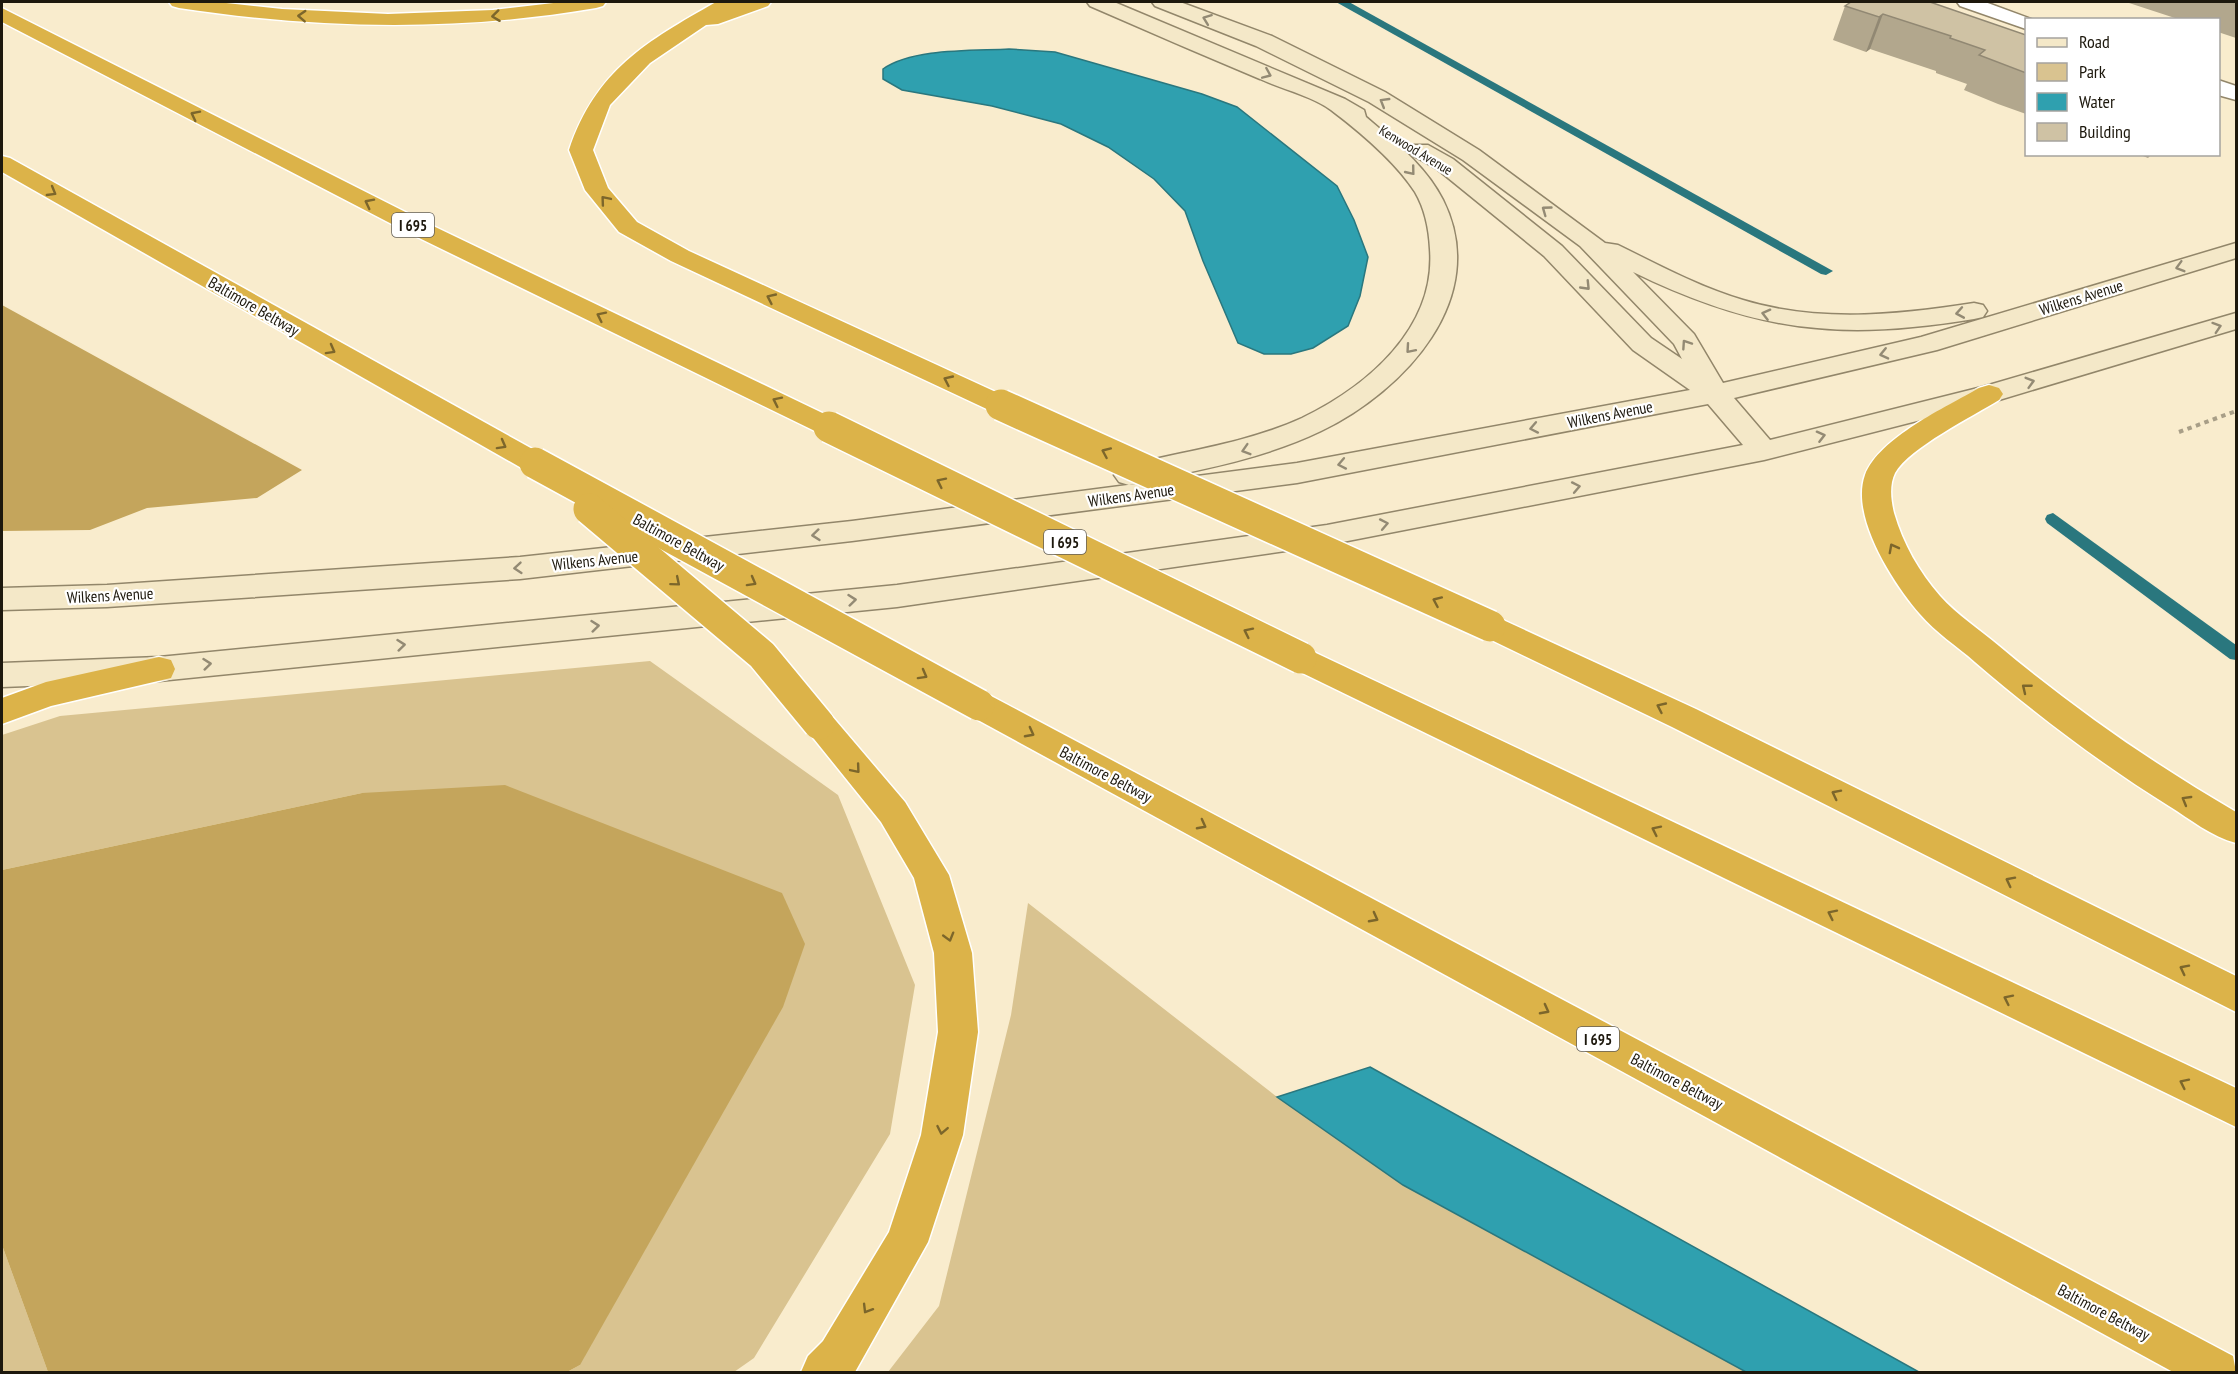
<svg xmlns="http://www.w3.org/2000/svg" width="2238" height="1374" font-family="'PT Sans Narrow',sans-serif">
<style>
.green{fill:#d9c390}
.forest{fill:#c4a55c}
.water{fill:#2fa0af;stroke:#2a777e;stroke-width:1.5}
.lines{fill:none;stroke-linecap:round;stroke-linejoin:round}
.stream{fill:#2a777e;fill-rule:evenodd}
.street-casing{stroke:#92866a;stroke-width:3}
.secondary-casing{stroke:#92866a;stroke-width:3}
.highway-casing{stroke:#fff;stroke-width:3}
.path{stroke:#a89e87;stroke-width:4;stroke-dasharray:4.5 4.5;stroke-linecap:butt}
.street{fill:#fff;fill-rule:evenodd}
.secondary{fill:#f4e8c8;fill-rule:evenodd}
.highway{fill:#dcb349;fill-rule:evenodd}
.highway-bridge-casing{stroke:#fff;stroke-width:34;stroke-linecap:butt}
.highway-bridge{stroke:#dcb349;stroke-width:31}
.wall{fill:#b2a78d}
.shaded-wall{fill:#918873}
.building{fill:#cfc2a4;stroke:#918873;stroke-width:1.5}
.oneway{stroke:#7c662b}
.oneway2{stroke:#938a74}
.labels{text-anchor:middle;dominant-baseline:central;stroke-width:4.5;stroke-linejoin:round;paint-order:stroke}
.far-street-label{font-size:14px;fill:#1d180d;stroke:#fff}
.shield{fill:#fff;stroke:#615d56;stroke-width:1.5}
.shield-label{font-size:15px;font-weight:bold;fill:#1d180d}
.street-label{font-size:16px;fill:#1d180d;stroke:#fff}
</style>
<rect width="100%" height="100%" fill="#f9eccd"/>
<g class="green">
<path d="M650,661L838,795L915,985L890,1134L754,1358L734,1372H567L580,1365L362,793L2,870V735L60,716Z"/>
<path d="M1028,903L1277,1097L1403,1185L1746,1372H888L939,1306L1011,1015Z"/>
<path d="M2,1245L48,1372H2Z"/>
</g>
<g class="forest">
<path d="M2,305L302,470L257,498L147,508L90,530L2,531Z"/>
<path d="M505,785L782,893L805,944L783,1007L580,1365L567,1372H48L2,1245V870L362,793Z"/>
</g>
<g class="water">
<path d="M1009,49L1055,52L1202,94L1237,107L1337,186L1354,220L1368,257L1360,296L1348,326L1313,348L1291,354H1264L1238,343L1203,261L1185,211L1154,179L1108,147L1061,124L992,106L902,90L883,79V69C913,48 973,51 1009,49Z"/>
<path d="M1370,1067L1919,1372H1746L1403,1185L1277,1097Z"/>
</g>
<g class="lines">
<g class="stream">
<path d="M1336,2H1349L1833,271L1826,275L1821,274Z"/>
<path d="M2053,513L2236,645V660L2230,659L2047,523L2045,519L2047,515Z"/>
</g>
<defs>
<g id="street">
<path d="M1957,2H1985L2034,20H2026V29L1960,6Z"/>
<path d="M2218,80L2236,86V100L2218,95Z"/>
</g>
<g id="secondary">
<path d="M1087,2H1114L1345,99L1364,110L1366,117C1394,141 1426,166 1443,200C1492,298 1404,391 1321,431C1261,460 1194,471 1129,485L1119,482L1114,475L1119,468C1180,451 1243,445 1302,418C1368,386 1436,328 1430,249C1429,229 1425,209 1415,192C1395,161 1360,132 1331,110C1312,96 1282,89 1260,79C1203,55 1147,31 1090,6Z"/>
<path d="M1152,2H1180L1272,36L1385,92L1479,150L1605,243L1618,245C1659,265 1699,287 1743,300C1818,323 1898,315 1974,303L1983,305L1987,311L1983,317L1974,319C1840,341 1756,332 1633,272L1694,334L1723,383L1921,337L2236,243V258L1937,350L1734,398L1770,440L1982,387L2236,313V329L1999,400L1764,460L1327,545L897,607L159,681L2,687V663L159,657L897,585L1327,525L1743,445L1708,404L1297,483L852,541L520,579L107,607L2,610V588L107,585L520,557L852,521L1297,463L1690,390L1633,350L1544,256L1437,169L1412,155L1408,150L1412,145H1428L1453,159L1562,246L1651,338L1682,359L1674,344L1580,246L1463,160L1369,102L1256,46L1155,6Z"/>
</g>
<g id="highway">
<path d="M169,2H217L282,9L388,14L493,10L562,2H606L603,6L596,8C456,32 319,29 179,8L172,6Z"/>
<path d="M716,2H771L768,6L718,24L706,25L650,63L610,105L593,150L608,188L637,222L689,251L1011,399L1015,405L1011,411L1001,414L991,411L671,261L619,232L585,190L569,150C596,70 646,42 716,2Z"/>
<path d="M2,8L429,224L839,421L843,427L839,433L829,436L819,433L411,234L2,22Z"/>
<path d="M2,156L10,158L545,456L549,463L545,470L535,473L525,470L2,172Z"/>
<path d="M1989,385L1999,388L2003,394L1999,400C1973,416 1909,448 1895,473C1889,485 1891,501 1894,513C1903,544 1919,572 1940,596C1957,615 1979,629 1999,646C2073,708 2152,763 2236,812V843C2212,837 2190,819 2169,806C2100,763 2037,715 1975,662C1957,646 1936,633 1920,614C1894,584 1850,517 1865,475C1879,438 1946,407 1979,388Z"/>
<path d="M1490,614L1696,709L2236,976V1012L1672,727L1479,634L1474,626L1479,618Z"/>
<path d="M1301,646L2236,1088V1127L1290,667L1285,658L1290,649Z"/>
<path d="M159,657L171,660L175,669L171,678L51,706L2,724V698L46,682Z"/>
<path d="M979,692L991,696L2233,1356L2236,1372H2173L967,714L962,705L967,696Z"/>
<path d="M819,711L831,715L905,802L949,875L972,953L978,1032L963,1135L928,1242L855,1372H801L808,1356L823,1341L889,1232L921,1135L938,1032L934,953L914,878L881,822L802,724L807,715Z"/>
</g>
</defs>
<use href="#street" class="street-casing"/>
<use href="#secondary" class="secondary-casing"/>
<use href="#highway" class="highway-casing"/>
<path class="path" d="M2179,432L2236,411"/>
<use href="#street" class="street"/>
<use href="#secondary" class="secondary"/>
<use href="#highway" class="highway"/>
<defs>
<g id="highway-bridge">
<path d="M1001,405L1490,626"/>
<path d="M829,427L1301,658"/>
<path d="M535,463L979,705"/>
<path d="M589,509L762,655L819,724"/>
</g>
</defs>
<use href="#highway-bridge" class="highway-bridge-casing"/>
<use href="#highway-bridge" class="highway-bridge"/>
</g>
<g class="wall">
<path d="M2126,2H2236V38L2218,32V20H2181Z"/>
<path d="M1845,6L2026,35V114L1998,104L1964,90L1967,84L1936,73V71L1870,49L1866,52L1833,40Z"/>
<path d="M2138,154H2152L2148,158Z"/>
</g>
<path class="shaded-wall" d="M1883,14L1870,49L1866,52L1879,17Z"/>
<path class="building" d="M1851,2H1930L2026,35V73L1979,55L1985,50L1950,38L1951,36L1883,14L1879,17L1845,6Z"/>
<defs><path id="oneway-chevron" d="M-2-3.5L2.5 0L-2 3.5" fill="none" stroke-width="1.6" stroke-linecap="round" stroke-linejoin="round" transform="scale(1.5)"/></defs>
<g class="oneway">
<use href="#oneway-chevron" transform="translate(302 16) rotate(-177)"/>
<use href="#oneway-chevron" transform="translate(496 16) rotate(173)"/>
<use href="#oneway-chevron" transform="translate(195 115) rotate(-153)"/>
<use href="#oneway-chevron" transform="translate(52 192) rotate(30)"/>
<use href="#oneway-chevron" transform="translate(605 200) rotate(-130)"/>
<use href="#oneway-chevron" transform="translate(369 203) rotate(-153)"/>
<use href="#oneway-chevron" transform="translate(771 298) rotate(-155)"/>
<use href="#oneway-chevron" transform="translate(601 316) rotate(-154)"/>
<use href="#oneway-chevron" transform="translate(331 350) rotate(29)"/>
<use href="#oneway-chevron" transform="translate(948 380) rotate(-155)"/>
<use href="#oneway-chevron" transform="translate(777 401) rotate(-154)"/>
<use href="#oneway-chevron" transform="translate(502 445) rotate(29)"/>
<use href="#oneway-chevron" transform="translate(1106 452) rotate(-156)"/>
<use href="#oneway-chevron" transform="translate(941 482) rotate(-154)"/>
<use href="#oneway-chevron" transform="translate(1893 548) rotate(-118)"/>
<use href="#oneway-chevron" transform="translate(676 582) rotate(40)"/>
<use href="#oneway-chevron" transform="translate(752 582) rotate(29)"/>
<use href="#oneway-chevron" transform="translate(1437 601) rotate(-156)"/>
<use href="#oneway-chevron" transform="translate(1248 632) rotate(-154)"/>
<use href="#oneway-chevron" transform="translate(923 675) rotate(29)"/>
<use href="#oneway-chevron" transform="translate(2026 688) rotate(-141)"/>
<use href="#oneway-chevron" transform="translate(1661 707) rotate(-155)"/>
<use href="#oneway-chevron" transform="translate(1030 733) rotate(28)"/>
<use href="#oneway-chevron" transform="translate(856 769) rotate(50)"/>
<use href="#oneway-chevron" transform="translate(1836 794) rotate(-153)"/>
<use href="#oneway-chevron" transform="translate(2186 800) rotate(-150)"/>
<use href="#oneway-chevron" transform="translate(1202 825) rotate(28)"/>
<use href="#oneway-chevron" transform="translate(1656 830) rotate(-154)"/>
<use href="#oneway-chevron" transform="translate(2010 881) rotate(-153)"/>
<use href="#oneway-chevron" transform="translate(1832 914) rotate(-154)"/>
<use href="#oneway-chevron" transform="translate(1374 918) rotate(28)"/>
<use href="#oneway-chevron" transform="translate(949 937) rotate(74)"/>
<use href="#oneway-chevron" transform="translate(2184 969) rotate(-153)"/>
<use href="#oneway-chevron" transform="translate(2008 999) rotate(-154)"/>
<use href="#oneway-chevron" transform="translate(1545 1010) rotate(28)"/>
<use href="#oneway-chevron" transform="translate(2184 1083) rotate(-154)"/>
<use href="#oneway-chevron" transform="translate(942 1130) rotate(101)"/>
<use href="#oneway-chevron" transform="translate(867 1309) rotate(121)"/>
</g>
<g class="oneway2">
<use href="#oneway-chevron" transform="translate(1207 19) rotate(-159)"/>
<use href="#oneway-chevron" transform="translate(1267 74) rotate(23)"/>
<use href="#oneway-chevron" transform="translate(1384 102) rotate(-149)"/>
<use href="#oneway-chevron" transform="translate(1411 171) rotate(51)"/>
<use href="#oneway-chevron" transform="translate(1546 210) rotate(-144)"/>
<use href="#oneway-chevron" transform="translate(2180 267) rotate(164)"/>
<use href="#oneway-chevron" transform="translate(1586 286) rotate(46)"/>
<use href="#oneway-chevron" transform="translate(1960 313) rotate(170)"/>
<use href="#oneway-chevron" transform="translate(1766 314) rotate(-166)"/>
<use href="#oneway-chevron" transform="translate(2217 327) rotate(-18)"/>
<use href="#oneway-chevron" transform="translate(1686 344) rotate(-124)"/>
<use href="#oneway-chevron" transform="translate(1410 349) rotate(131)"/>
<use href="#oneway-chevron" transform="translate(1884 354) rotate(167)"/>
<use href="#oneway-chevron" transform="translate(2030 382) rotate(-16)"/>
<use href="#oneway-chevron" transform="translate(1534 428) rotate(169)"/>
<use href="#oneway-chevron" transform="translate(1821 436) rotate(-14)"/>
<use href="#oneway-chevron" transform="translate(1246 450) rotate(163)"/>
<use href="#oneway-chevron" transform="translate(1342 464) rotate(169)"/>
<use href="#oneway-chevron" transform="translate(1576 487) rotate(-11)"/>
<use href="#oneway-chevron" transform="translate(1384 524) rotate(-11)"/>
<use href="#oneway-chevron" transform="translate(816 535) rotate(174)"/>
<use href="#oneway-chevron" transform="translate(518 568) rotate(175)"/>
<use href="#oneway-chevron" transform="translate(852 600) rotate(-6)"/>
<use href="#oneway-chevron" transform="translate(595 626) rotate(-6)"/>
<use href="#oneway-chevron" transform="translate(401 645) rotate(-6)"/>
<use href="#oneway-chevron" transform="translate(207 664) rotate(-6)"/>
</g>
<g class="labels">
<g class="far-street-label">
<text transform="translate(1416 150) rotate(31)">Kenwood Avenue</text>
</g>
<g class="shield">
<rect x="392" y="213" width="42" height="24" rx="4.5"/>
<rect x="1044" y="530" width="42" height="24" rx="4.5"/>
<rect x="1577" y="1027" width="42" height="24" rx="4.5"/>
</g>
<g class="shield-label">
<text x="413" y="225">I 695</text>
<text x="1065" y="542">I 695</text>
<text x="1598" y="1039">I 695</text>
</g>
<g class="street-label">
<text transform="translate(2081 297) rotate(-17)">Wilkens Avenue</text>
<text transform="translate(254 306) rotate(30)">Baltimore Beltway</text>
<text transform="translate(1610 414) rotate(-11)">Wilkens Avenue</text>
<text transform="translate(1131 495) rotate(-8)">Wilkens Avenue</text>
<text transform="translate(679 542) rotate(29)">Baltimore Beltway</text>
<text transform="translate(595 560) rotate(-6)">Wilkens Avenue</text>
<text transform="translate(110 595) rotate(-3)">Wilkens Avenue</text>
<text transform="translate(1106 774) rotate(28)">Baltimore Beltway</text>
<text transform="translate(1677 1081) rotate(28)">Baltimore Beltway</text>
<text transform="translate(2104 1312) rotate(28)">Baltimore Beltway</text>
</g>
</g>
<rect width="2238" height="1374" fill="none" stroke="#1d180d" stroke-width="6"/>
<rect x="2025" y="18" width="195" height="138" fill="#ffffff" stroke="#a5a39e" stroke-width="1.5"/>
<rect x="2037" y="38" width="30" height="9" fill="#f4e8c8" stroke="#a5a39e" stroke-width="1.5"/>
<text x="2079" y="48" font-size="18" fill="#1d180d">Road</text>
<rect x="2037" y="63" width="30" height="18" fill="#d9c390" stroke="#a5a39e" stroke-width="1.5"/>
<text x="2079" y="78" font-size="18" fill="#1d180d">Park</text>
<rect x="2037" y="93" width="30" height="18" fill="#2fa0af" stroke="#a5a39e" stroke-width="1.5"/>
<text x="2079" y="108" font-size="18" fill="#1d180d">Water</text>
<rect x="2037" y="123" width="30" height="18" fill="#cfc2a4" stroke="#a5a39e" stroke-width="1.5"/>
<text x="2079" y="138" font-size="18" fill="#1d180d">Building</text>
</svg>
